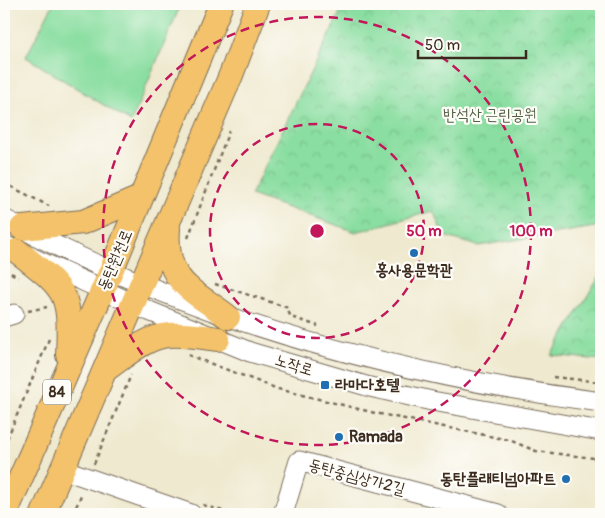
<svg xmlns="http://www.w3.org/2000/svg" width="605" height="518" viewBox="0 0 605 518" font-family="Pangolin,'Poor Story',sans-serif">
	<defs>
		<pattern id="park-crowns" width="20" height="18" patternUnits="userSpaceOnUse" patternTransform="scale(1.25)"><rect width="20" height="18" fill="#8adea1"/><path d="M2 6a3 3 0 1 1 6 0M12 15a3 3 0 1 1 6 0" fill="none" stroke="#78bf8a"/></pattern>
	</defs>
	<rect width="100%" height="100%" fill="#fdfcf7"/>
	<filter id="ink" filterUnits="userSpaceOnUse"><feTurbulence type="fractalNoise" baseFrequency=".02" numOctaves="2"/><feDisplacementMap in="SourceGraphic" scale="10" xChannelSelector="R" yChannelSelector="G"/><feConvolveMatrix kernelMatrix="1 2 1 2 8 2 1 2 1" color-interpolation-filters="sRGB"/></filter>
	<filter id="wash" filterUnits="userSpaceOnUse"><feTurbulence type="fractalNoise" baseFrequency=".0096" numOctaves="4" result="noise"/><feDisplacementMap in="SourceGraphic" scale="20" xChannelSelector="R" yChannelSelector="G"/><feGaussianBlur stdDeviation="1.12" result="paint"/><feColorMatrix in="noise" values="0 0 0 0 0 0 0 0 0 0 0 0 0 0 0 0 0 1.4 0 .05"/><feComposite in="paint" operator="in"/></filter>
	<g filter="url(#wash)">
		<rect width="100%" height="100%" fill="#efe9cf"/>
		<g fill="url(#park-crowns)" stroke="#628460">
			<path d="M344,4H601V226L478,246L444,236L433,211L356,232L251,195Z"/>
			<path d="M601,274V360L551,355Z"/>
		</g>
		<path fill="#8adea1" stroke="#628460" d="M53,4H181L131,122L26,57Z"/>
	</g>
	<g filter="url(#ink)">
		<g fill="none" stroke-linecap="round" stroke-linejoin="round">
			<defs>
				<g id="minor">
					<path d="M4,219C189,318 393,375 601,402"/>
					<path d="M4,245L149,311L250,352L370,387L432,401L601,431"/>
					<path d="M4,317L14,314"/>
					<path d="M62,469L191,514"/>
					<path d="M283,514L299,461L498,514"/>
				</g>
				<g id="major">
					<path d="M22,228L83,222L140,198"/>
					<path d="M168,228C164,282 190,288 228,317"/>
					<path d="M17,251C66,290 71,290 68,355"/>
					<path d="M105,370C124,357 146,336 170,335C186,334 203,337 218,339"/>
					<path d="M5,514L111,271L221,4"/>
					<path d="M43,514L231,75L258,4"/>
				</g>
			</defs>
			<use href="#minor" stroke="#7a6d5c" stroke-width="21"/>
			<use href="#major" stroke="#7a6d5c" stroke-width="26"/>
			<g stroke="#7a6d5c" stroke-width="2.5" stroke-dasharray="4 4" stroke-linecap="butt">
				<path d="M4,183L49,206"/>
				<path d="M188,238L229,131"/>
				<path d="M4,269L18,277"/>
				<path d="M215,284L286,307L291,317L318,326"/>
				<path d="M28,311L47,307"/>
				<path d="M188,355L278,389L375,413L509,440L536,451L601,459"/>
				<path d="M553,377L601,382"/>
				<path d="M4,446L49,339"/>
				<path d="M94,464L131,375"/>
				<path d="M203,505L233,514"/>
				<path d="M73,514L82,493"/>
			</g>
			<use href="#minor" stroke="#fff" stroke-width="19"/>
			<use href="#major" stroke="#f3c26a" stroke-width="24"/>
		</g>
	</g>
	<g fill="none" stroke="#c2185b" stroke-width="2.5" stroke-dasharray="9 6">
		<circle cx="317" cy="231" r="107"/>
		<circle cx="317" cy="231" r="214"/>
	</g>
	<g fill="#1f6fb2" stroke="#fdfcf7" stroke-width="2">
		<circle cx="414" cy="253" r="5"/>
		<rect x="320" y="380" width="10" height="10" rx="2.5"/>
		<circle cx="339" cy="437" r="5"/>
		<circle cx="566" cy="479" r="5"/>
	</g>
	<g text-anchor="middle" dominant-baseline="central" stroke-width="4.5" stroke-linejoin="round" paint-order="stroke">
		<rect fill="#fdfcf7" stroke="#75695f" stroke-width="1" x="43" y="379.5" width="28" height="25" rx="4"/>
		<g font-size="15" font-weight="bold" fill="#3b2a1e">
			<text x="57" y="392">84</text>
		</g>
		<g font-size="16" fill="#536045" stroke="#fdfcf7">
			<text x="490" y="115">반석산 근린공원</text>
		</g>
		<g font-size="16" fill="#3b2a1e" stroke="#fdfcf7">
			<text transform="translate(115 260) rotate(-67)">동탄원천로</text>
			<text transform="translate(294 365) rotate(17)">노작로</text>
			<text transform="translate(357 477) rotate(15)">동탄중심상가2길</text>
		</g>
		<g font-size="16" font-weight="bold" fill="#3b2a1e" stroke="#fdfcf7" text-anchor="start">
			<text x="414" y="270" text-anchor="middle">홍사용문학관</text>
			<text x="335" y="385">라마다호텔</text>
			<text x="349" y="437">Ramada</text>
			<text x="556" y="479" text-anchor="end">동탄플래티넘아파트</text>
		</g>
	</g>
	<circle cx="317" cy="231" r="8" fill="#c2185b" stroke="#fdfcf7" stroke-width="2.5"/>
	<g font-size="15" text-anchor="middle" font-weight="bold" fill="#c2185b" stroke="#fdfcf7" stroke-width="4.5" stroke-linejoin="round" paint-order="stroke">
		<text x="424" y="236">50 m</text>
		<text x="531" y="236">100 m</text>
	</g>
	<rect width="605" height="518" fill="none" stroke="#fdfcf7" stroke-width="20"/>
	<path d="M418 50v8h108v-8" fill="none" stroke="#3b2a1e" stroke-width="2.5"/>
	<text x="425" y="50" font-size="15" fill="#3b2a1e" stroke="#fdfcf7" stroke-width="4" paint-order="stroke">50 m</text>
</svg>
